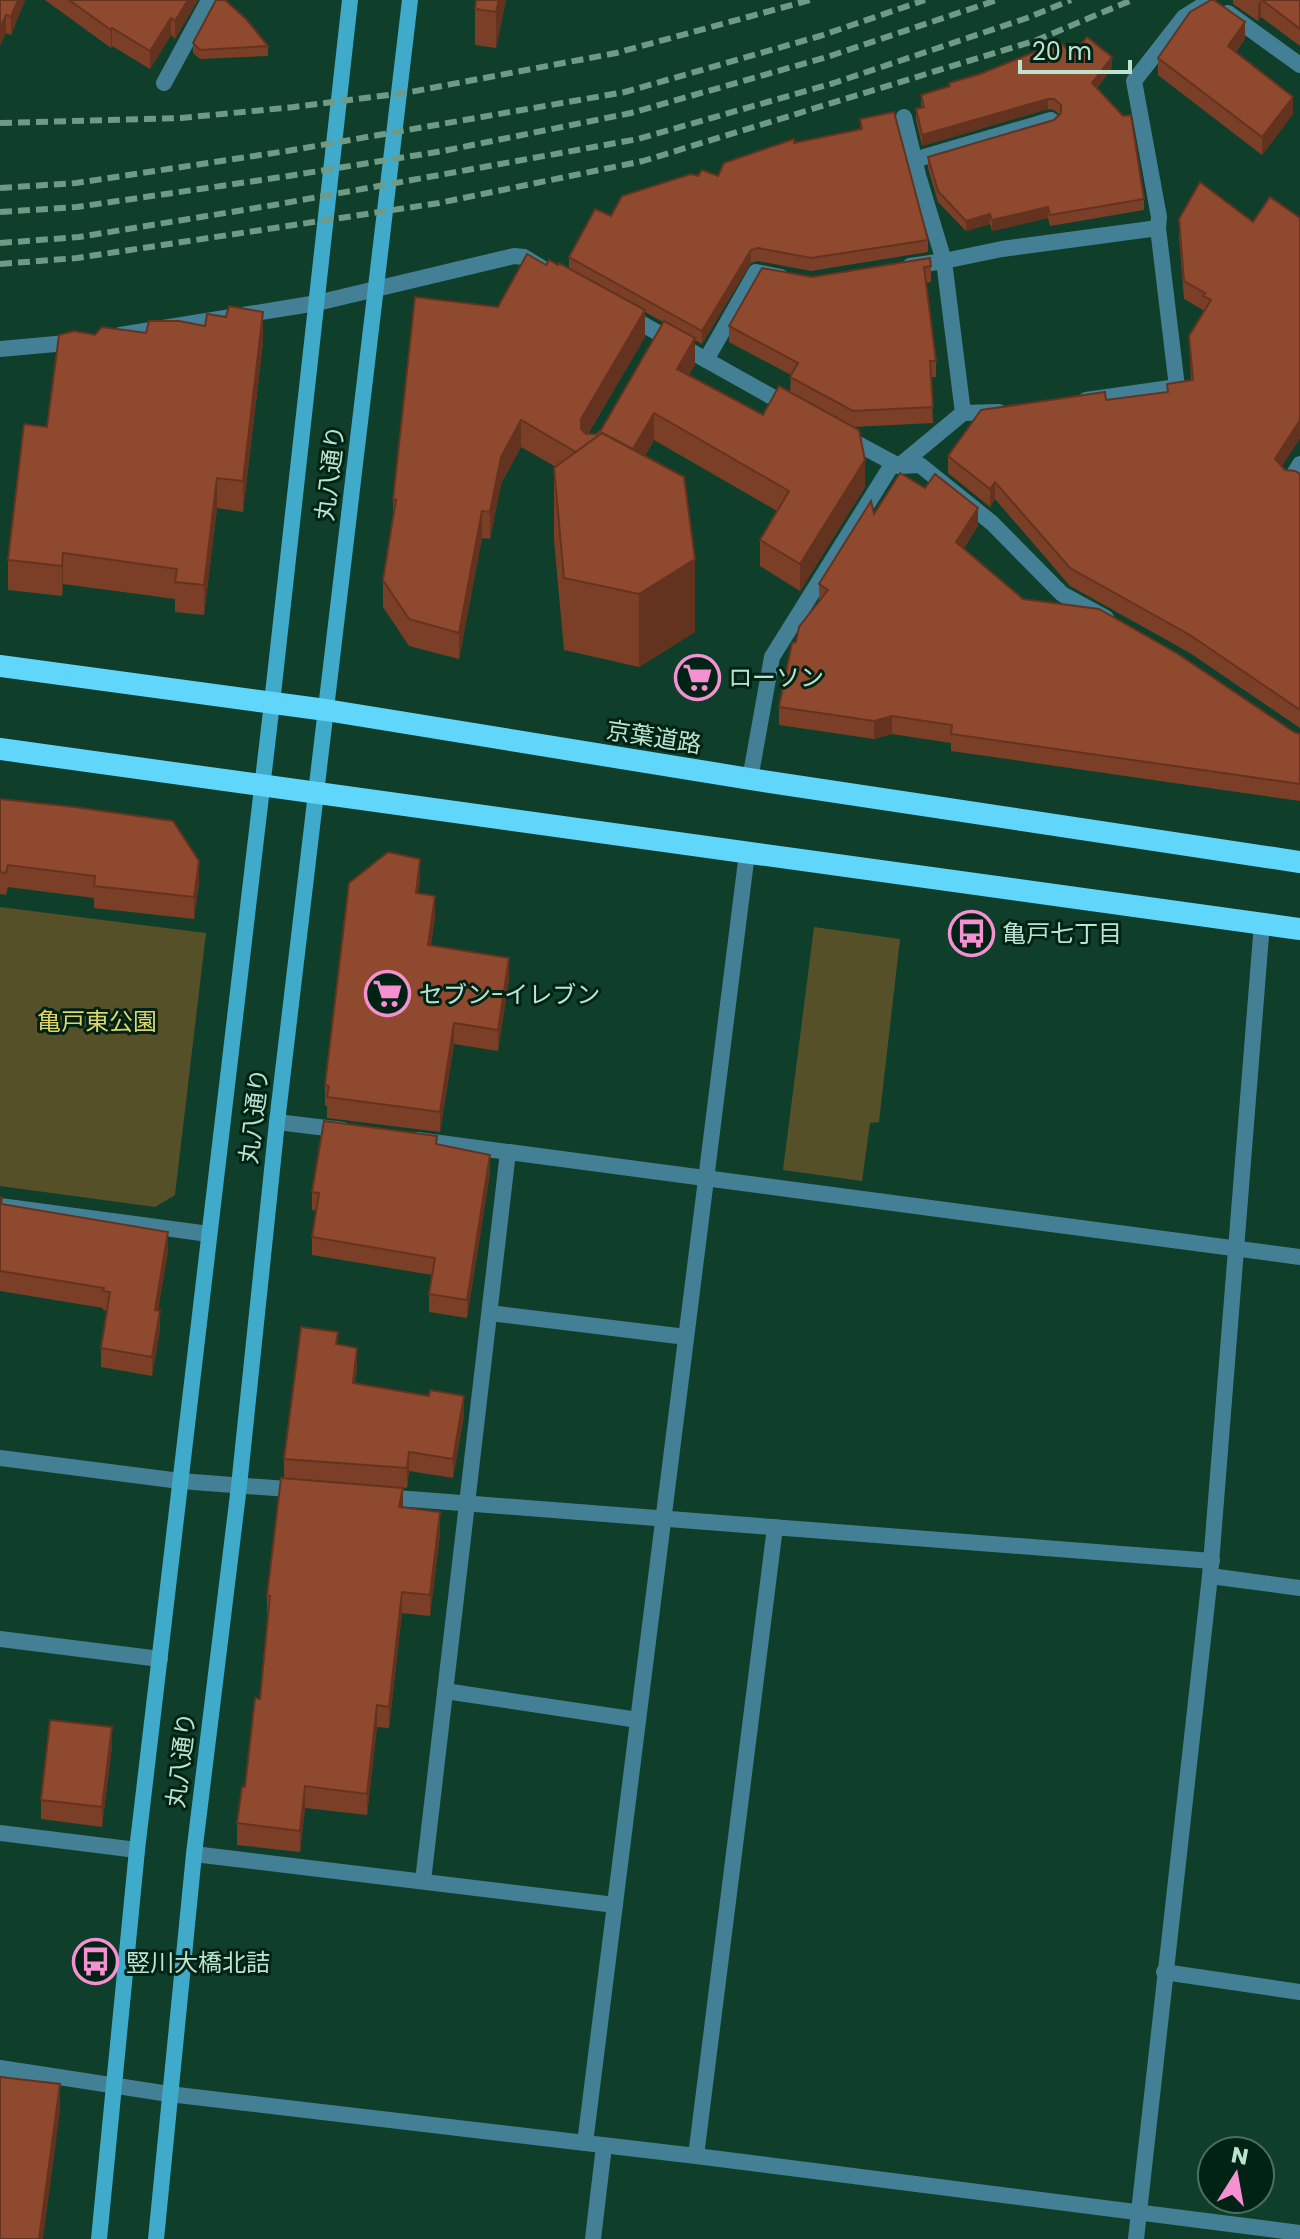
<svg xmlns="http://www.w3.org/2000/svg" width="1300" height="2239" viewBox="0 0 1300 2239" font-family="Poppins,'Noto Sans JP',sans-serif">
	<rect width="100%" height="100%" fill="#0f3e2b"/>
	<g fill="#565029">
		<path d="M0,907L206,933L175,1195L155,1207L0,1186Z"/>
		<path d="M814,927L900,939L879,1122L870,1123L862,1181L783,1170Z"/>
	</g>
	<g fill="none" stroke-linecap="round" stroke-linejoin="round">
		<g stroke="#448095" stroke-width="16">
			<path d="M164,83L209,0"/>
			<path d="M904,117L918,175L944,261L910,266"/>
			<path d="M914,160L1051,120"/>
			<path d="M706,360L756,272L781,277"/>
			<path d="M1291,479L1300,464"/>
			<path d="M490,1313L686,1337"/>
			<path d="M445,1691L638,1720"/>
		</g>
		<g stroke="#448095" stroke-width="16">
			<path d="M1228,13L1300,65"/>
			<path d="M628,316L790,407"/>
			<path d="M120,335L317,303L514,256L524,257L542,268"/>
			<path d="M0,349L78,342"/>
			<path d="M1086,400L1177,387L1158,228L1159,217L1134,81L1184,17L1205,4"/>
			<path d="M999,412L963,413L944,261L1002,249L1158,228"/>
			<path d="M845,437L899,466L920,465L992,523L1062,594L1106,618"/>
			<path d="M899,466L963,413"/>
			<path d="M750,779L772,657L893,463"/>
			<path d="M277,1122L343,1130"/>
			<path d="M418,1140L1300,1257"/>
			<path d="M0,1206L209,1234"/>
			<path d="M0,1458L180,1481L301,1490"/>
			<path d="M384,1497L1212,1561"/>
			<path d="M1210,1576L1300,1588"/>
			<path d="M0,1639L160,1659"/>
			<path d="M0,1833L137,1850"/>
			<path d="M194,1854L615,1905"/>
			<path d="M423,1881L508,1152"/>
			<path d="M1164,1972L1300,1992"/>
			<path d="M585,2143L747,853"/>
			<path d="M696,2156L775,1527"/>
			<path d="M593,2239L604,2146"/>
			<path d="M1136,2239L1210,1576L1262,923"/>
		</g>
		<path stroke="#448095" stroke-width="16" d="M0,2068L169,2094L696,2156L1300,2233"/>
		<g stroke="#40aacb" stroke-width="16">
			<path d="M99,2239L137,1850L272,703L350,0"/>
			<path d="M156,2239L194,1854L239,1486L277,1122L410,0"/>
		</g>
		<g stroke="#60d6fa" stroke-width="22">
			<path d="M0,666L326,710L750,779L1300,862"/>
			<path d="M0,749L1300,929"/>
		</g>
		<g stroke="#6f9a86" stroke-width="6" stroke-dasharray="12 6" stroke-linecap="butt">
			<path d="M0,123L181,118L294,107L405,93L616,53L810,0"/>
			<path d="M0,188L76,183L287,151L625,92L820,36L925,0"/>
			<path d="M0,212L77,207L282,177L443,151L631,113L827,57L997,0"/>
			<path d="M0,243L79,237L274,205L638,139L834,83L1027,18L1071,0"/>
			<path d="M0,264L77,258L439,203L643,161L1037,40L1132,0"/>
		</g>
	</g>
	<g fill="#7b3f28" fill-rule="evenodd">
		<path d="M0,0H25L11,35L6,33Z"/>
		<path d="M45,0H198L175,39L171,35L150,69L112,46L111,48Z"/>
		<path d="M506,0L496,48L475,45V9Z"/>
		<path d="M1233,0H1300V46L1261,17L1258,21L1233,4Z"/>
		<path d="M1245,39L1236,52L1293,114L1262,155L1158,75V58Z"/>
		<path d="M193,43L268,46V56L200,59L193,53Z"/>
		<path d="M1056,48L1112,68L1097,88L1144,199V210L1050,226L1048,218L992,231L990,224L966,231L938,202L928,168V157L1054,120L1059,114L1054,110L1048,109L922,146L916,120V109L921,108V95L949,86V83Z"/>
		<path d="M860,119L928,240V252L811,271L758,261L751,263L702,344L695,340V365L688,375L763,415L790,392L791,375L729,342V326L812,277L931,266V282L926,283L936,361V377H931L933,423L853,427L865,487L800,591L760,566V540L777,511L654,440L645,456L695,632L639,667L564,650L554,540V468L556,467L521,447L501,484L490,539L482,538L459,659L409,646L383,607V580L393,519V500L498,307L546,265H558L569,268V257L611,216L698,176H718L794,143L860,130ZM645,312L663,322L601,430L596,434H588L645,337Z"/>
		<path d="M1300,218V438L1281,467L1285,470L1300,474V728L1190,653L1070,586L995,499L990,507L948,473V456L1106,400L1167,392V384L1191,380L1189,336L1203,312V310L1184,299L1179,236V219L1253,222Z"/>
		<path d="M146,333L263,342L243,512L217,508L204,615L175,612V599L63,584L62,596L8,590V560L47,427L95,335Z"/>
		<path d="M874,514L978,526L964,548L1023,599L1294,732L1300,734V801L951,751V743L892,734L874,739L779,725V707L796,642L819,601V584Z"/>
		<path d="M0,799L199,883L194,919L94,908V898L8,887L6,895L0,894Z"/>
		<path d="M420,880L418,893L435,917L431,945L509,979L498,1051L454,1044L440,1132L327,1118V1106H325V1085Z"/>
		<path d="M437,1144L490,1173L467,1318L429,1312V1294L432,1275L312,1255V1237L317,1211L312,1210V1192Z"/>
		<path d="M0,1197L2,1204L168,1251L158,1310L160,1330L152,1376L101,1367V1348L107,1311L103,1310V1308L0,1291Z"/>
		<path d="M338,1345L357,1367L355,1383L429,1396L464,1416L453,1478L409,1471L407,1488L284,1478V1459Z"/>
		<path d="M403,1508L440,1534L430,1616L402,1613L389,1728L377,1727L367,1815L305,1808L300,1852L237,1845V1823L245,1787L260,1699L267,1618V1596Z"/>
		<path d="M112,1746L102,1827L41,1819V1800Z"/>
	</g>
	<g fill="#643320">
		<path d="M18,0H25L11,35V17Z"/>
		<path d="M188,0H198L175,39V21Z"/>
		<path d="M499,0H506L496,48V12Z"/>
		<path d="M1261,0V17L1258,21V4Z"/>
		<path d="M6,15V33L0,46V28Z"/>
		<path d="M171,18V35L150,69V51Z"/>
		<path d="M1245,22V39L1228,63V46Z"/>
		<path d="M112,28V46L111,48V30Z"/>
		<path d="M1112,57V68L1092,93V83Z"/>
		<path d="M1293,97V114L1262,155V137Z"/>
		<path d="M1048,99V109L922,146V135Z"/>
		<path d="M1048,207V218L992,231V220Z"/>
		<path d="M990,214V224L966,231V221Z"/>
		<path d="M751,250V263L702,344V331Z"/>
		<path d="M645,310V337L581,445V419Z"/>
		<path d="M263,312V342L243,512V481Z"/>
		<path d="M695,338V365L677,396V369Z"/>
		<path d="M654,413V440L618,503V476Z"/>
		<path d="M521,420V447L501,484L490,539V512L501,457Z"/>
		<path d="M1300,420V438L1275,477V459Z"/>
		<path d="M865,460V487L800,591V564Z"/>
		<path d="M217,478V508L204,615V585Z"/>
		<path d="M995,482V499L990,507V489Z"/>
		<path d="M978,508V526L956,560V542Z"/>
		<path d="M482,511V538L459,659V633Z"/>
		<path d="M63,553V584L62,596V566Z"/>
		<path d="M695,559V632L639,667V594Z"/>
		<path d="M892,716V734L874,739V721Z"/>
		<path d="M420,859V880L416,913V893Z"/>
		<path d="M199,861V883L194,919V897Z"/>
		<path d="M435,896V917L428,966V945Z"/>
		<path d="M509,958V979L498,1051V1030Z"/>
		<path d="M454,1023V1044L440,1132V1112Z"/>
		<path d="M490,1155V1173L467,1318V1300Z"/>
		<path d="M168,1232V1251L155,1329V1310Z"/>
		<path d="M160,1311V1330L152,1376V1357Z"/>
		<path d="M357,1348V1367L353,1402V1383Z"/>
		<path d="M464,1396V1416L453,1478V1459Z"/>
		<path d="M409,1452V1471L407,1488V1468Z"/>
		<path d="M403,1488V1509L399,1507Z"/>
		<path d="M440,1512V1534L430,1616V1595Z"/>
		<path d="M402,1592V1613L389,1728V1707Z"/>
		<path d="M377,1705V1727L367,1815V1794Z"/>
		<path d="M112,1727V1746L102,1827V1807Z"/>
		<path d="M305,1786V1808L300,1852V1831Z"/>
		<path d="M60,2084V2111L43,2239H39Z"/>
	</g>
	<g fill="#8f492e" stroke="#643320" stroke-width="2">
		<path d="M0,0H18L11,17L6,15L0,28Z"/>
		<path d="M69,0H188L175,21L171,18L150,51L112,28L111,30Z"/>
		<path d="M216,0H225L246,19L268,46L200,50L193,43Z"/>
		<path d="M476,0H499L496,12L475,9Z"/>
		<path d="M1211,0H1214L1245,22L1228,46L1293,97L1262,137L1158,58L1190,12Z"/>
		<path d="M1262,0H1300V29Z"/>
		<path d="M1087,37L1112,57L1092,83L1123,116L1131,115L1144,199L1050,215L1048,207L992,220L990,214L966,221L938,191L928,157L1054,120L1061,113V105L1054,99H1048L922,135L916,109L924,107L921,95L950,86L949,83L980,74L1052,45L1056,48L1061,43L1073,55Z"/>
		<path d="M894,112L928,240L811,258L758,248L751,250L702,331L569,257L595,209L611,216L622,196L691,174L698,176L702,170L718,176L724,163L794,139V143L862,129L860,119Z"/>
		<path d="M1200,182L1253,222L1270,197L1300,218V420L1275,459L1285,470L1295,471L1300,474V710L1190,635L1070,568L995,482L990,489L948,456L981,410L1105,392L1106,400L1168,392L1167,384L1193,380L1189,336L1211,300L1203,296L1205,293L1184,281L1179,219Z"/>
		<path d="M527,254L546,265L549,260L558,265L559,263L645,310L581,419V429L586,434H596L601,430L664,321L695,338L677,369L763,415L779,386L859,430L865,460L800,564L760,540L789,491L654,413L633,449L602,433L576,452L521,420L501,457L490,512L482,511L459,633L409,619L383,580L396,500H393L415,297L498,307Z"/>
		<path d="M930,258L931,266L924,267L936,361H930L933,407L853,411L790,377L798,363L729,326L762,268L812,277Z"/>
		<path d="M229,306L263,312L243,481L217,478L204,585L175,582L177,569L63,553L62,566L8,560L24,424L47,427L59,335L74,331L95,335L102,327L146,333L149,321H179L205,326L207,314L226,317Z"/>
		<path d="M602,433L684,477L695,559L639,594L564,578L554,468Z"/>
		<path d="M900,473L925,488L935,474L978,508L956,542L1023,599L1099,609L1178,654L1294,732L1300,734V784L951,734L952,725L892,716L874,721L779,707L792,643L796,642L799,627L828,590L819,584L871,501L874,514Z"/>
		<path d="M0,799L74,807L173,821L199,861L194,897L94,886L95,876L8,865L6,873L0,872Z"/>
		<path d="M388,852L420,859L416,893L435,896L428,945L509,958L498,1030L454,1023L440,1112L327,1097L329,1086L325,1085L349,883Z"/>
		<path d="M324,1121L437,1136L436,1144L490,1155L467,1300L429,1294L435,1258L312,1237L319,1193L312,1192Z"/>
		<path d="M0,1197L2,1198L1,1204L168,1232L155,1310L160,1311L152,1357L101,1348L110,1292L103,1291L104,1288L0,1271Z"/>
		<path d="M301,1327L338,1332L336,1344L357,1348L353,1383L429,1396L430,1390L464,1396L453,1459L409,1452L407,1468L284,1459Z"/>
		<path d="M281,1478L403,1488L399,1507L440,1512L430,1595L402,1592L389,1707L377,1705L367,1794L305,1786L300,1831L237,1823L242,1787H245L255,1698L260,1699L270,1596H267Z"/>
		<path d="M50,1720L112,1727L102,1807L41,1800Z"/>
		<path d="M0,2077L60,2084L39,2239H0Z"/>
	</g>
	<defs>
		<symbol id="supermarket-ring" viewBox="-11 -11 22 22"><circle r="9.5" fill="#002315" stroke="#f590d1" stroke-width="1.5"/><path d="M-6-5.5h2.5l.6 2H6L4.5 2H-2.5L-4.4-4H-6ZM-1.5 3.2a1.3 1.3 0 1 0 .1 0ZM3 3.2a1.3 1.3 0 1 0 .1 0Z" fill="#f590d1"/></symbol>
		<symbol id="bus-ring" viewBox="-11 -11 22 22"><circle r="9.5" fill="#002315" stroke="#f590d1" stroke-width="1.5"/><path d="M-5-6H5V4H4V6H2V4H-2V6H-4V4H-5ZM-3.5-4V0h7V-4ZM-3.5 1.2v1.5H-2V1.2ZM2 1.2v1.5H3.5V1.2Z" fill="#f590d1"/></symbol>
	</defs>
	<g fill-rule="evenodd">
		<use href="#supermarket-ring" x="672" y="652" width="51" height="51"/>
		<use href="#bus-ring" x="946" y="908" width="51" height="51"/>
		<use href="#supermarket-ring" x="362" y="968" width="51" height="51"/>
		<use href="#bus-ring" x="70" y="1936" width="51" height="51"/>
	</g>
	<g text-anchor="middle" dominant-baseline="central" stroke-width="6" stroke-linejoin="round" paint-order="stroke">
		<g font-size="24" fill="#bbe3ce" stroke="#002315">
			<text transform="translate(330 473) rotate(-83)">丸八通り</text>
			<text transform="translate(654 737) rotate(9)">京葉道路</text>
			<text transform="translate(254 1116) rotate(-83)">丸八通り</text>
			<text transform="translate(181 1760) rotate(-83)">丸八通り</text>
		</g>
		<g font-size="24" fill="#bbe3ce" stroke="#002315" text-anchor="start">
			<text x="728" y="677">ローソン</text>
			<text x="1002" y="933">亀戸七丁目</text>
			<text x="419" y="994">セブン-イレブン</text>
			<text x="126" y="1962">竪川大橋北詰</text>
		</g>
		<g font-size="24" fill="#e1d46c" stroke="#002315">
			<text x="97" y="1021">亀戸東公園</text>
		</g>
	</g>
	<g transform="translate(1236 2175) rotate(11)"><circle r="38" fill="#002315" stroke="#4b705f" stroke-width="2"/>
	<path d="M0-6L14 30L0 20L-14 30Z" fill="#f590d1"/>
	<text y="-12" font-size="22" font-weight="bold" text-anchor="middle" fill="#bbe3ce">N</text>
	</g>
	<path d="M1020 60v12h110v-12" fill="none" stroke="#bbe3ce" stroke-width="4"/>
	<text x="1032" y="60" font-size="24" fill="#bbe3ce" stroke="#002315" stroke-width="6" paint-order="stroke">20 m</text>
</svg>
